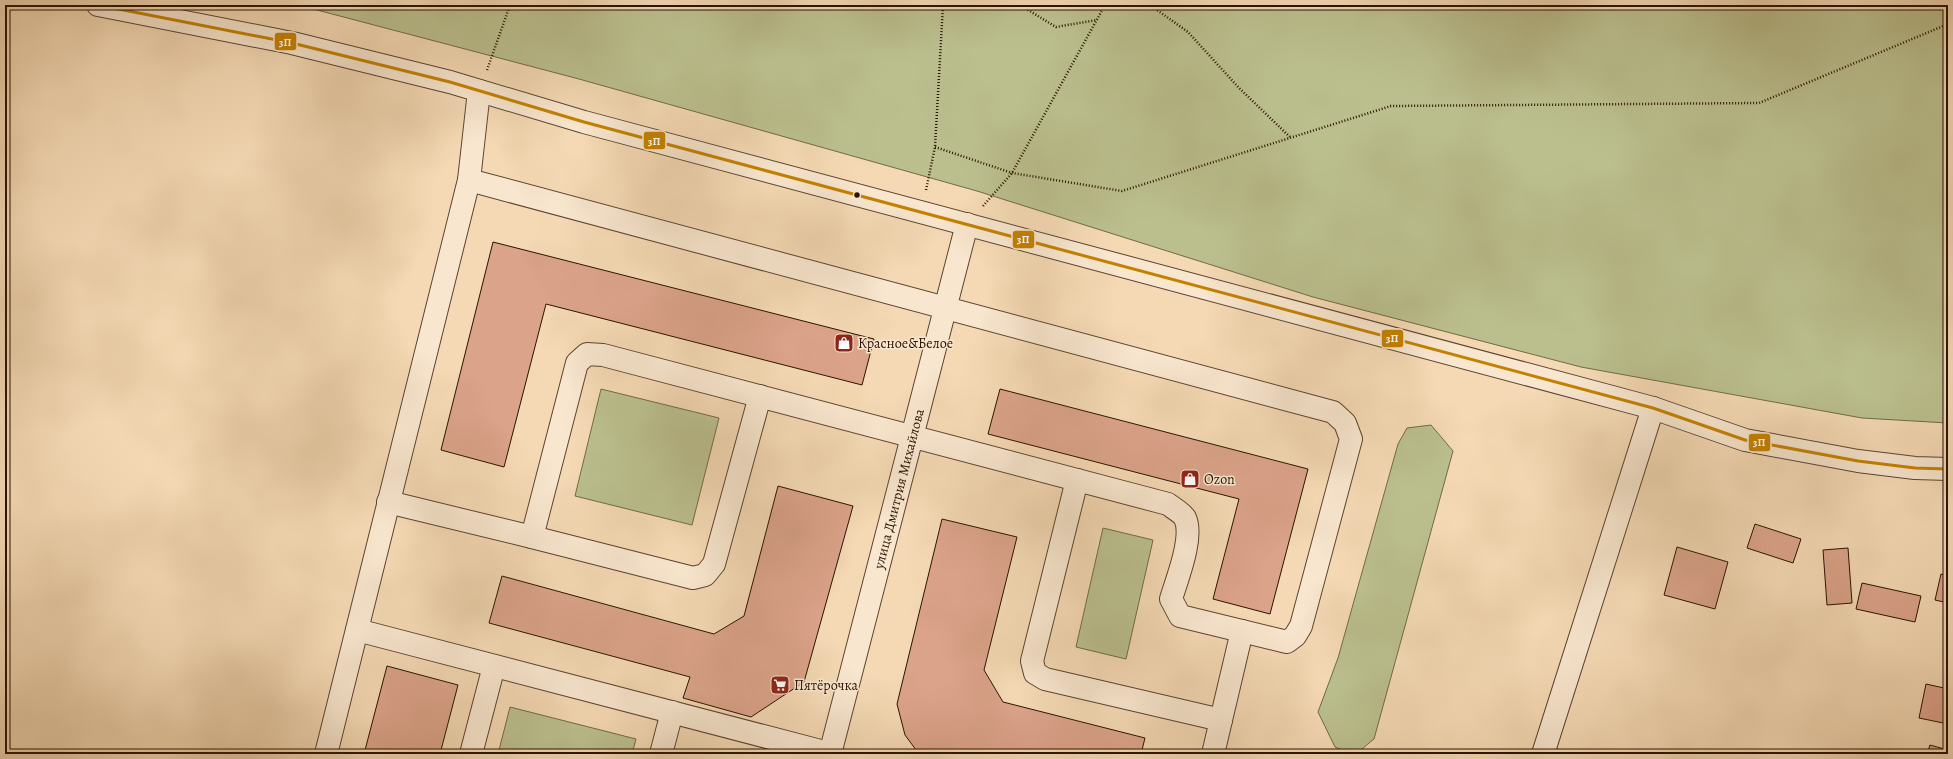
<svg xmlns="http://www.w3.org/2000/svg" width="1953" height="759" viewBox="0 0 1953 759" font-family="Alegreya,serif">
	<rect width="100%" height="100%" fill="#f4d9b4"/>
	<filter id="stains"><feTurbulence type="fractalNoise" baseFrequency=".005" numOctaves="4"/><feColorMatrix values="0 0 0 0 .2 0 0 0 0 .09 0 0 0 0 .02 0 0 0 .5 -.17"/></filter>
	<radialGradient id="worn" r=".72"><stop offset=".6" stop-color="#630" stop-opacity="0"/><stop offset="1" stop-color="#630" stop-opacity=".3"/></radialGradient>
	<g fill="#bbbf8e" stroke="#726948">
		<path d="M298,5H1948V423L1862,418L1581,367L1313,297L977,191L579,79Z"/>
		<path d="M601,389L719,418L692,525L575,496Z"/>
		<path d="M1431,425L1453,451L1374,739C1355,754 1358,757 1335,747L1318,712L1338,658L1398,444L1407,428Z"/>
		<path d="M1103,528L1153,540L1126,659L1076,647Z"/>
		<path d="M510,707L636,739L632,754H498Z"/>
	</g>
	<g fill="#dba38a" stroke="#2a1301">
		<path d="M493,242L874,339L862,385L546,304L504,467L441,450Z"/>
		<path d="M1000,389L1308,469L1270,614L1213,599L1239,499L988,434Z"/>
		<path d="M778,486L853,506L804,682L751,717L683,698L690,677L489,623L502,576L714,634L744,616Z"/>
		<path d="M942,519L1017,537L984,670L1003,702L1145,738L1141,754H919L905,735L897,704Z"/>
		<path d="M1755,524L1801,539L1793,563L1747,548Z"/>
		<path d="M1677,547L1728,562L1715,609L1664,595Z"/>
		<path d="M1848,548L1852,603L1827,605L1823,550Z"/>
		<path d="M1941,574L1948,576V603L1935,600Z"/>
		<path d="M1862,583L1921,596L1915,622L1856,609Z"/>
		<path d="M387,666L458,685L440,754H364Z"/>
		<path d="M1948,671V724L1919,718L1926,684L1944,688Z"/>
		<path d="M1930,745L1948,750V754H1927Z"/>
	</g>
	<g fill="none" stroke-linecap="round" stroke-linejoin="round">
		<defs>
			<g id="minor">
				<path d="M98,5L292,43L450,82L584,122L1653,408L1745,440L1858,461L1915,468L1948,469"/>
				<path d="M1077,480L1032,661L1035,673L1045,679L1221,720"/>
				<path d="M388,502L532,537L577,363L587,354L603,355L1168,504C1173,508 1182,513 1185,518C1194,537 1177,579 1171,599L1180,616L1287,642L1295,636L1301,626L1351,439L1345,423L1333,412L469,180"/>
				<path d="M532,537L693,578L705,575L714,564L760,396"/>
				<path d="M357,630L832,754"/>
				<path d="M326,754L469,180L479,91"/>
				<path d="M471,754L494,666"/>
				<path d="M661,754L672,712"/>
				<path id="s1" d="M830,754L967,224"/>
				<path d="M1213,754L1242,631"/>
				<path d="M1543,754L1653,408"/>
			</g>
		</defs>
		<use href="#minor" stroke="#5c442e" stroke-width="24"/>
		<g stroke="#2a1301" stroke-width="2.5" stroke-dasharray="1 2" stroke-linecap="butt">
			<path d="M1020,5L1056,27L1097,20"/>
			<path d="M1150,5L1188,32L1239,88L1291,138"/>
			<path d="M487,70L510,5"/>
			<path d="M935,147L1012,173L1122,191L1391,106L1759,103L1948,24"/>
			<path d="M926,190L935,147L943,5"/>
			<path d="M983,206L1012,173L1105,5"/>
		</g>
		<use href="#minor" stroke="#f8e6ce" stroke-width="22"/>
		<defs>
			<path id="bus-1" d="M98,5L292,43L450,82L584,122L1653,408L1745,440L1858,461L1915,468L1948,469"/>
		</defs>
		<use href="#bus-1" stroke="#f8e6ce" stroke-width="6"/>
		<use href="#bus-1" stroke="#c48100" stroke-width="3"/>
	</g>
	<defs>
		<symbol id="shop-square" viewBox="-11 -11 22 22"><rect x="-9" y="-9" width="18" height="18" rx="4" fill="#8f2418" stroke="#f8e6ce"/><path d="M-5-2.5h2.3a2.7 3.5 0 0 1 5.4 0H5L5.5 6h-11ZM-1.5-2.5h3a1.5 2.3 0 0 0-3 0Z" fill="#fff"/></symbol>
		<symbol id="supermarket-square" viewBox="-11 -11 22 22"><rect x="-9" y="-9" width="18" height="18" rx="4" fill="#8f2418" stroke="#f8e6ce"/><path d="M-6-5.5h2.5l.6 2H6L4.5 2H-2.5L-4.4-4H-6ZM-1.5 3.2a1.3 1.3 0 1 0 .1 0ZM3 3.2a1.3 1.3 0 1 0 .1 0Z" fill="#fff"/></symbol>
	</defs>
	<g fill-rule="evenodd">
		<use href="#shop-square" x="833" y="332" width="22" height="22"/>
		<use href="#shop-square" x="1179" y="468" width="22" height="22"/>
		<use href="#supermarket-square" x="769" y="674" width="22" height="22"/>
	</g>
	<circle fill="#2a1301" stroke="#f8e6ce" stroke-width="1.5" cx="857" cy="195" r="3.5"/>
	<g text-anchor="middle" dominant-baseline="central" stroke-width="3" stroke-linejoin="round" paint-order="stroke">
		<g font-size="14" fill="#2a1301" stroke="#f8e6ce" text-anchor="start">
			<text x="858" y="343">Красное&amp;Белое</text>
			<text x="1204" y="479">Ozon</text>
			<text x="794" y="685">Пятёрочка</text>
		</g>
		<g font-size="14" fill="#2a1301" stroke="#f8e6ce">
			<text stroke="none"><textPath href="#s1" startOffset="274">улица Дмитрия Михайлова</textPath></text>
		</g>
	</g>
	<g stroke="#f8e6ce" stroke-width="1.5">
		<rect x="274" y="32" width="23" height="19" rx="4" fill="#c48100"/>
		<rect x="643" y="131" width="23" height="19" rx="4" fill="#c48100"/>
		<rect x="1012" y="230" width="23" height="19" rx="4" fill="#c48100"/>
		<rect x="1381" y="329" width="23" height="19" rx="4" fill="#c48100"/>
		<rect x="1748" y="433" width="23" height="19" rx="4" fill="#c48100"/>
	</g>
	<g font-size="11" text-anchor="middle" font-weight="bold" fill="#fff">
		<text x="285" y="46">3П</text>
		<text x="654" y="145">3П</text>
		<text x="1023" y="243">3П</text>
		<text x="1392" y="342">3П</text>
		<text x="1759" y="446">3П</text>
	</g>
	<rect width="1953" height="759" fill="none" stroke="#f4d9b4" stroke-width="20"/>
	<rect x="6" y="6" width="1941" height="747" fill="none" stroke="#2a1301" stroke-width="2"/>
	<rect x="10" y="10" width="1933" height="739" fill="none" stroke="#2a1301"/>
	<rect width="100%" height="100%" filter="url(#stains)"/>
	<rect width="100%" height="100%" fill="url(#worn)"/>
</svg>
